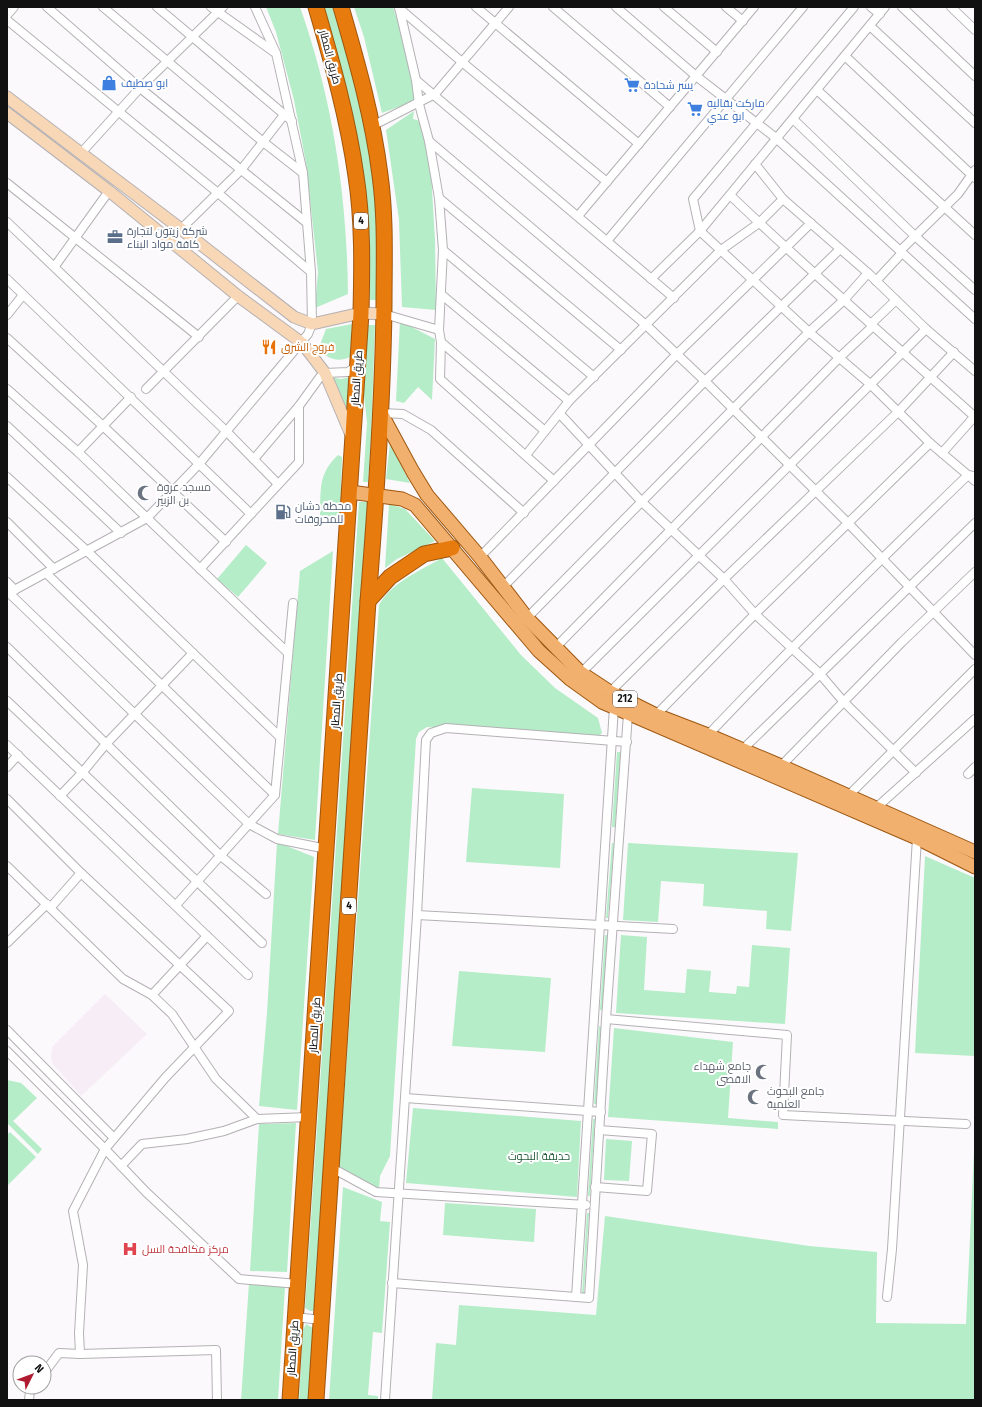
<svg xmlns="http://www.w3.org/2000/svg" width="982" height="1407" viewBox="0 0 982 1407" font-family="'Fira Sans',Cairo,sans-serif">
	<rect width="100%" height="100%" fill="#fcf9fc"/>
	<path fill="#f7edf6" d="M105,994L147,1034L81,1096L53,1064L51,1058L52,1047Z"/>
	<g fill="#b4edc7">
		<path d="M266,7H300C333,100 347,196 348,294L315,308L318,272L306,163L294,100L276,32Z"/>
		<path d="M324,7H334C356,76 374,149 378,221C379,247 378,274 378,300H370C369,274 371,246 368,221C360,148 345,77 324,7Z"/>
		<path d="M354,7H393L406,48L415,101L382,113L364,37Z"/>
		<path d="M414,111L413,119L420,121L431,173L435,240L436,310L402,307L399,220L386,130Z"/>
		<path d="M400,321L435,339L432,400L418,387L404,403L396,401Z"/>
		<path d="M352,324L350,357C337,363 328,358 318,350L326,329Z"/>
		<path d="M368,325H375C373,378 372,430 368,482H363L367,423L363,385Z"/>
		<path d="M330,377L341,379L350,377L348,409H346Z"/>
		<path d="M390,443L410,483L386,479Z"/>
		<path d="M338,455L342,457L340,515L337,519C331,520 325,520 320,515C321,489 318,474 338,455Z"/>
		<path d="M359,502H368L315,1307L313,1311H310L305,1308Z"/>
		<path d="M389,504L405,509L435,541L397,559L385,568Z"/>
		<path d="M246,545L267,563L238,597L217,579Z"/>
		<path d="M333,551L315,840L278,834L300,571Z"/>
		<path d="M442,558L521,655L555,688L598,718L602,733L597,738L427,727L419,732L416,739L390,1156L380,1176L379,1191L339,1169L379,605C392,582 420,571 442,558Z"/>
		<path d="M617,752H621L615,827H612Z"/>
		<path d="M472,788L564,794L560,868L466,862Z"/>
		<path d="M277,842L314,857L297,1110L259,1106L267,1013Z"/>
		<path d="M612,843H614L608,918H606Z"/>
		<path d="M628,843L798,853L791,931L766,929L767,911L703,906L704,884L661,881L658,922L623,920Z"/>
		<path d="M925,856L975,878V1056L915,1053Z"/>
		<path d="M605,935H608L603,1010H600Z"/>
		<path d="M621,935L647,937L644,990L685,993L687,969L711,971L709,992L736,994L737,986L749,987L752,945L790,948L785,1024L616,1013Z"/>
		<path d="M459,971L551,978L545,1052L452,1046Z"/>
		<path d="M599,1026L602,1027L596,1104H594Z"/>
		<path d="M614,1028L733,1042L728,1118L778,1122V1129L608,1117Z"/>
		<path d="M7,1080L21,1083L37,1098L13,1121L42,1149L38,1154L7,1123Z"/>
		<path d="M413,1108L581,1121L577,1197L406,1183Z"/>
		<path d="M593,1119H595L590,1196H588Z"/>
		<path d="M296,1123L287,1272L250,1271L259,1124Z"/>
		<path d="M975,1130V1400H432L436,1343L456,1345L459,1305L596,1315L605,1216L809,1246L877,1252L876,1323L966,1324Z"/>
		<path d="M10,1132L36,1157L7,1186V1135Z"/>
		<path d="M606,1139L632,1141L629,1181L604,1180Z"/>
		<path d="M343,1187L382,1202L380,1221L390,1222L382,1333L373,1332L368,1395L378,1396V1400H329Z"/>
		<path d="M445,1203L536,1209L534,1242L443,1235Z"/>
		<path d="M587,1213H589L584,1294H582Z"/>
		<path d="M249,1283L285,1287L278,1400H241Z"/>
		<path d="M306,1324L313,1328L309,1400H299L303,1330Z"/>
	</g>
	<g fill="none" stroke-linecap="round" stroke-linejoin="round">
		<defs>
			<g id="street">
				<path d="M47,7L140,88L307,223"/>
				<path d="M103,7L262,141L303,173"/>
				<path d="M157,7L292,121"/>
				<path d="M211,7L274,52"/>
				<path d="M399,7L416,80L419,104L429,141L439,198L443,250L439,330L441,342L440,379L554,481"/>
				<path d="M476,7L639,144"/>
				<path d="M553,7L670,107"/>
				<path d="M616,7L696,76L776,138L975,319"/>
				<path d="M664,7L717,52"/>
				<path d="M726,7L743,21"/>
				<path d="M854,7L693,199L700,231L809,332L870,384L930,443L975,481"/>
				<path d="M871,7L880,14"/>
				<path d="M902,7L975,76"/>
				<path d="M951,7L975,30"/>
				<path d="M399,8L462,62L607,182"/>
				<path d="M7,15L14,7"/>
				<path d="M7,20L218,193L311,272"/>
				<path d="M870,26L975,123"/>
				<path d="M845,56L975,178"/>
				<path d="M416,80L674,298"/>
				<path d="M817,90L975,235"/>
				<path d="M793,119L915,236L975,290"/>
				<path d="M372,126L435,94L509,7"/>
				<path d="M429,141L646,325L705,381L848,523L975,655"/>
				<path d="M82,152L140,88L223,7"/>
				<path d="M755,164L783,199L868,273L926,329L975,371"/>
				<path d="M7,183L199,337"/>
				<path d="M730,195C809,271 893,343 975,417"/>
				<path d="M439,198L621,350"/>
				<path d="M578,216L754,7"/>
				<path d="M7,222L227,432L278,484"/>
				<path d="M181,229L241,170L284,115"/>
				<path d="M607,241L803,7"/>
				<path d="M443,250L594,377"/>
				<path d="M55,266L109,191"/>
				<path d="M7,279L251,514"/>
				<path d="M651,279L700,231L885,7"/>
				<path d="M876,281L902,253V249L958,194L975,170"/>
				<path d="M442,295L569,401"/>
				<path d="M384,314L439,330"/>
				<path d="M7,315L23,295"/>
				<path d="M7,338L103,426L226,542"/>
				<path d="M441,342L545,431"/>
				<path d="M7,389L78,452L288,653"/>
				<path d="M146,389L238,296"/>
				<path d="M381,413L403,414L431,430L524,513"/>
				<path d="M560,414L642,502L724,579L755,614L820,674L843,701L916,773"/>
				<path d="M7,426L121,533"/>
				<path d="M78,452L131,397"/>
				<path d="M942,453L975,416"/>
				<path d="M526,455L569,401L721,250L759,223L783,199"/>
				<path d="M254,459L299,406L320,377L325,373L348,372L358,365"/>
				<path d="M7,477L87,551L280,737"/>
				<path d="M7,522L54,569"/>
				<path d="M480,557L677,354L811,223"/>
				<path d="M200,569L299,462V406"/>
				<path d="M46,573L275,795"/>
				<path d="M7,582L15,590"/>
				<path d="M503,587L705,381L839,250"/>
				<path d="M9,593L249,824L277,839L327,849"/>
				<path d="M7,594L147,518L199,464L308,334L312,324L311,272L303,173L276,53L255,7"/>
				<path d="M527,618L809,332L844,300L868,273"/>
				<path d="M7,647L221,856L266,894"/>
				<path d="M556,647L840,357L872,327V323L896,300"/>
				<path d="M581,673L926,329"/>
				<path d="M610,692L724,579L898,412L954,352"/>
				<path d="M7,701L262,943"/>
				<path d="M656,715L755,614L930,443"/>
				<path d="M708,735C792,646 880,560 968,475L973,476"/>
				<path d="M7,745L248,975"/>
				<path d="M742,750L975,523"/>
				<path d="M781,766L902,642L975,572"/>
				<path d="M7,767L18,755"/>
				<path d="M968,774L975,767"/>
				<path d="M849,795L975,669"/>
				<path d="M60,796L82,773L105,745L193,653"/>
				<path d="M7,799L81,873L229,1011L165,1078L105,1149L146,1192L239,1279L298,1284"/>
				<path d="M876,808L975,719"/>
				<path d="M7,866L123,979L152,995L172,1014L216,1079L257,1119"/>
				<path d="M176,905L275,795L293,603"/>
				<path d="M51,907L81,873"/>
				<path d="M417,915L673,929"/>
				<path d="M7,943L47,904"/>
				<path d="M152,995L207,936"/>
				<path d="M606,1019L787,1035L783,1115L966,1124"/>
				<path d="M7,1030L114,1138"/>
				<path d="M7,1051L105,1149L73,1211L83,1265L79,1333L80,1354"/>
				<path d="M405,1098L601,1112"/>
				<path d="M121,1166L142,1144L187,1139L224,1131L257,1119L309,1117"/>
				<path d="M332,1168L376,1192L586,1205"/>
				<path d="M595,1187L647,1191L652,1134L599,1130"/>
				<path d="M392,1283L589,1298L606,1019L628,714"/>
				<path d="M576,1297L614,707"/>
				<path d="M887,1297L892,1249L917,838"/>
				<path d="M295,1317L321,1320"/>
				<path d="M44,1373L59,1353L80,1354L216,1350L217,1400"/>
				<path d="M29,1400L30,1391L33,1387"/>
				<path d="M385,1400L417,915L426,740L431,733L446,728L627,742"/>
			</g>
			<g id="secondary">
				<path d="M7,97L181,229L294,317L312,324L361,313L384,314"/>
				<path d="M7,113L109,191L238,296L302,343L325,373L352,437"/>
			</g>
			<g id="primary">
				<path d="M381,413L413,472L427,495L480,557L527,618L581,673L610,692L656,715L708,735L781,766L975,852"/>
				<path d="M350,492L402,499L415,505L539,651L570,679L602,702L917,838L975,867"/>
			</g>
			<g id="highway">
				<path d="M368,601L390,577L424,554L452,548"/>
				<path d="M290,1400L361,313C362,268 363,221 356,176C348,119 332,62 316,7"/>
				<path d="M316,1400L368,601C376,502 383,404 384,305C384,261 386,218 380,175C373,118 357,62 341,7"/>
			</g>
		</defs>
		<use href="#street" stroke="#b4b1b4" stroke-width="10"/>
		<use href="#secondary" stroke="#b4b1b4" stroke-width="13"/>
		<use href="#primary" stroke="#9d560f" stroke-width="15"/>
		<use href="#highway" stroke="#9d560f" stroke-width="17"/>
		<use href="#street" stroke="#fff" stroke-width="8"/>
		<use href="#secondary" stroke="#f8d7b6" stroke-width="11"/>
		<use href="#primary" stroke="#f1b06e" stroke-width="13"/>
		<use href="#highway" stroke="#e87b0d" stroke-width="15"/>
	</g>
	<defs>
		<symbol id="shop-bare" viewBox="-9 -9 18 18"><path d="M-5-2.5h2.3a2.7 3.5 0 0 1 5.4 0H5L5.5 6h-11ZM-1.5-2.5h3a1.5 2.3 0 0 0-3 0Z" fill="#3f7fe0" stroke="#fff" stroke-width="2.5" paint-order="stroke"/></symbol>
		<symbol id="supermarket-bare" viewBox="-9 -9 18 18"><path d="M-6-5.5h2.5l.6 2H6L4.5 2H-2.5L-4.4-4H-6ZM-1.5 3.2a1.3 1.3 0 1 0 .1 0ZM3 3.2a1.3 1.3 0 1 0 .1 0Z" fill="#3f7fe0" stroke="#fff" stroke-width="2.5" paint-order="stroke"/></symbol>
		<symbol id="office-bare" viewBox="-9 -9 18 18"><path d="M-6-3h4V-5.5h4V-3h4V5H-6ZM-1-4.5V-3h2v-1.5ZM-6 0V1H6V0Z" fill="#5c6f8a" stroke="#fff" stroke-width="2.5" paint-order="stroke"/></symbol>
		<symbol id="restaurant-bare" viewBox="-9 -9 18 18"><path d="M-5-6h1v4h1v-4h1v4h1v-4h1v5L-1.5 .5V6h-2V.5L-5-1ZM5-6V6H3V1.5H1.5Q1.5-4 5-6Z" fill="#e8710a" stroke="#fff" stroke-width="2.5" paint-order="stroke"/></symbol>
		<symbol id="mosque-bare" viewBox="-9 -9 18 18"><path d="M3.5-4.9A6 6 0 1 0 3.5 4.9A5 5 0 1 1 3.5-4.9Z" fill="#6b7280" stroke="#fff" stroke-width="2.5" paint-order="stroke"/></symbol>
		<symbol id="fuel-bare" viewBox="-9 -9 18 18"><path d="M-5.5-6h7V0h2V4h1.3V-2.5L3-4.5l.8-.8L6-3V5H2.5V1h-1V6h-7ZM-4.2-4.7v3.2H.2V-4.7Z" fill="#5c6f8a" stroke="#fff" stroke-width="2.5" paint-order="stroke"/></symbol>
		<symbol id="hospital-bare" viewBox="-9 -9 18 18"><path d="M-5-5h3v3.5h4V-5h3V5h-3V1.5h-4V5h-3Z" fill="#e0444e" stroke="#fff" stroke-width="2.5" paint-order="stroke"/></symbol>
	</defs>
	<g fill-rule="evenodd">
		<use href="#shop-bare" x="98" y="72" width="22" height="22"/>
		<use href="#supermarket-bare" x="621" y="74" width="22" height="22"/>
		<use href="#supermarket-bare" x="684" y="98" width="22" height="22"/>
		<use href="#office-bare" x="104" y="226" width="22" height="22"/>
		<use href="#restaurant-bare" x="258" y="336" width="22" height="22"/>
		<use href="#mosque-bare" x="134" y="482" width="22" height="22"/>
		<use href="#fuel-bare" x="272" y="501" width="22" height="22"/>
		<use href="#mosque-bare" x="752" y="1061" width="22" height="22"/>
		<use href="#mosque-bare" x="744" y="1086" width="22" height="22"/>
		<use href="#hospital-bare" x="119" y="1238" width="22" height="22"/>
	</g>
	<g text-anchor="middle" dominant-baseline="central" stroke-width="4" stroke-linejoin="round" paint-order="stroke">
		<g fill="#fff" stroke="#595859" stroke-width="1">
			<rect x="354" y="213" width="14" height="16" rx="3"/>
			<rect x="613" y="691" width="24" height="16" rx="3"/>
			<rect x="342" y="898" width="14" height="16" rx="3"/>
		</g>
		<g font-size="10" font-weight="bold" fill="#121112">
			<text x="361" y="221">4</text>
			<text x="625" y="699">212</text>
			<text x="349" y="906">4</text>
		</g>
		<g font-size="11" fill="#121112" stroke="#fff">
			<text transform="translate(330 57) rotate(75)">طريق المطار</text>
			<text transform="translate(357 378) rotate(-86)">طريق المطار</text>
			<text transform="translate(337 701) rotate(-86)">طريق المطار</text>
			<text transform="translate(315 1025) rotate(-86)">طريق المطار</text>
			<text transform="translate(293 1348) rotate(-86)">طريق المطار</text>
		</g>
		<g font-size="11" fill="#366cbe" stroke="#fff" text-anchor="start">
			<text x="121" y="83">ابو صطيف</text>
			<text x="644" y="85">يسر شحادة</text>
			<text x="707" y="103">ماركت بقاليه<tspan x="707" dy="13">ابو عدي</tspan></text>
		</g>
		<g font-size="11" fill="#4e5e75" stroke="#fff" text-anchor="start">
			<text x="127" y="231">شركة زيتون لتجارة<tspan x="127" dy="13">كافة مواد البناء</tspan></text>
			<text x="295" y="506">محطة دشان<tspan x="295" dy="13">للمحروقات</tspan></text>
		</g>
		<g font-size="11" fill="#c56008" stroke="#fff" text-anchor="start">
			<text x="281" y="347">فروج الشرق</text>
		</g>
		<g font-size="11" fill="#5b616d" stroke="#fff" text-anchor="start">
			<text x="157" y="487">مسجد عروة<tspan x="157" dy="13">بن الزبير</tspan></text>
			<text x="751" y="1066" text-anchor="end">جامع شهداء<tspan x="751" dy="13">الاقصى</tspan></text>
			<text x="767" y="1091">جامع البحوث<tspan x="767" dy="13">العلمية</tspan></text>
		</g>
		<g font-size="11" fill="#225939" stroke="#fff">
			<text x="539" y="1156">حديقة البحوث</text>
		</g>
		<g font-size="11" fill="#be3a42" stroke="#fff" text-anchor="start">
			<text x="142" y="1249">مركز مكافحة السل</text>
		</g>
	</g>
	<rect width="982" height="1407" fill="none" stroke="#121112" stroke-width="16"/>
	<g transform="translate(32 1375) rotate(48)"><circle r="19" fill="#ffffff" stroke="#a0a0a0"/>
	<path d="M0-3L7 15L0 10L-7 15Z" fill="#af1c31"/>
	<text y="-6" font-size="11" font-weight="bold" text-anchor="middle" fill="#121112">N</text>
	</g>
</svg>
